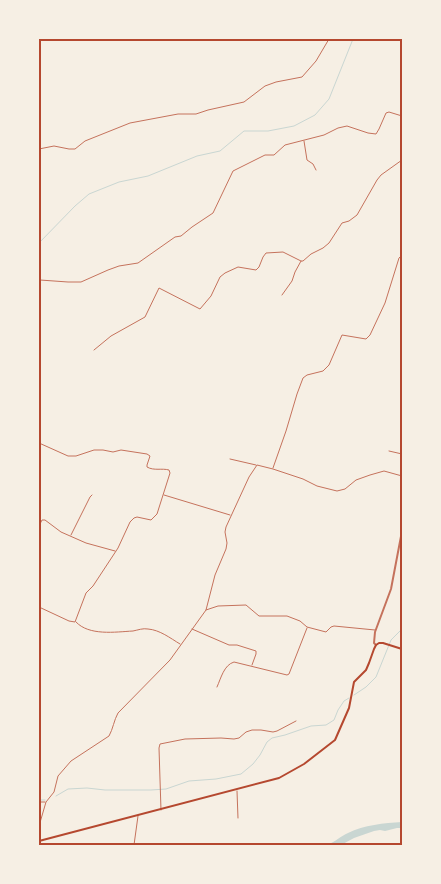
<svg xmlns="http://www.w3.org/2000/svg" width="441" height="884" viewBox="0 0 441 884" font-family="'Nunito Sans',sans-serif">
	<rect width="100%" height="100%" fill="#f6efe4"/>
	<path fill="#c9d6d2" d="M402,822V828H397L385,831L380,830L374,831L354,838L341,845H327C335,842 341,836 348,833C364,825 384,823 402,822Z"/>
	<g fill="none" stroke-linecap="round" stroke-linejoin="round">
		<g stroke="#c9d6d2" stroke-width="1">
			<path d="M39,243L75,206L89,194L119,182L148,176L197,156L220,151L244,131H268L294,126L315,115L329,99L353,39"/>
			<path d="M354,695L366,687L376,677L391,640L402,629"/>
			<path d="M56,796L68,789L87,788L105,790H151L166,789L189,781L216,779L241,774L253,764L260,755L267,742L272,738L285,735L311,726L326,725L334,720L338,710L344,701L349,698"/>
			<path d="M39,800H45"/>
		</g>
		<g stroke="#c5725c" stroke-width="1">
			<path d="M304,141L307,160L313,164L316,170"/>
			<path d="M39,149L54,146L69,149H75L85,141L130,123L178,114H196L208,110L244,102L265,86L276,82L302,77L316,61L329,39"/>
			<path d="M40,280L68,282H81L108,270L119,266L138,263L175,237L181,236L192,227L213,213L233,171L265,155H274L285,145L324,135L338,128L347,126L368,133L376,134L379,129L386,113L389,112L402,116"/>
			<path d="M282,295L292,281L295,272L301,261H303L311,254L323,248L329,243L342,223L349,221L357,215L377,180L381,175L402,160"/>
			<path d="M94,350L111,336L145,317L159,288L200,309L211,296L220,277L225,273L238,267L256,270L259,267L263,257L266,253L283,252L301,261"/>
			<path d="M39,443L68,456H76L94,450H103L113,452L121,450L147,454L150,456L147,465V467C154,471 162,468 169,470L170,473L157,514L151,520L137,517L134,518L130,522L118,548L93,586L86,593L75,622L69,621L39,607"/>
			<path d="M389,451L402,454"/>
			<path d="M230,459L256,465"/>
			<path d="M273,468L286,431L297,394L303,378L307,375L323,371L329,365L342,335L366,339L370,335L385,303L399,258L402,255"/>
			<path d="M164,495L230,515"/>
			<path d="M39,526L42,520H45L61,532L86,543L115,551"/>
			<path d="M71,535L90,497L92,495"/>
			<path d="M206,610L218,606L246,605L259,616H287L300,621L307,627L326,632L331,627L334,626L375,630"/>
			<path d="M76,622C89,636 115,632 133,631C138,630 143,628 148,629C160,630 170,638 180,644"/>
			<path d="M192,629L229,645H237L256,651V654L252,665"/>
			<path d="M217,687C221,678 224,665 234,662L287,675L289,674L307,628"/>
			<path d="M237,791L238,818"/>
			<path d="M39,802H45"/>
			<path d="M161,810L159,748L160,744L185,739L221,738L234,739L239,738L246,732L252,730H261L273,732L277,731L296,721"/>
			<path d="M39,826L46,802L54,792L58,776L71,761L109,736C113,729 114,720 118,713L170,660L206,610L215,575L226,549L227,543L225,532L226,527L249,477L257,465L273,469L303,479L317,486L337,491L345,489L356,480L370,475L384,471L402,476"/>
			<path d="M134,845L138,816"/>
		</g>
		<path stroke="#c5725c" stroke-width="2" d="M376,645L374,643L375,632L391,589L402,531"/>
		<path stroke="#b5482f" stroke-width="2" d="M39,841L279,778L304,764L335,740L349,708L354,682L366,670L369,663L374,649L376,645L379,643H383L402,649"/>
	</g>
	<rect width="441" height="884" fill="none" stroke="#f6efe4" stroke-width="80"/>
	<rect x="40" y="40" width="361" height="804" fill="none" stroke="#b5482f" stroke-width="2"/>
</svg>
